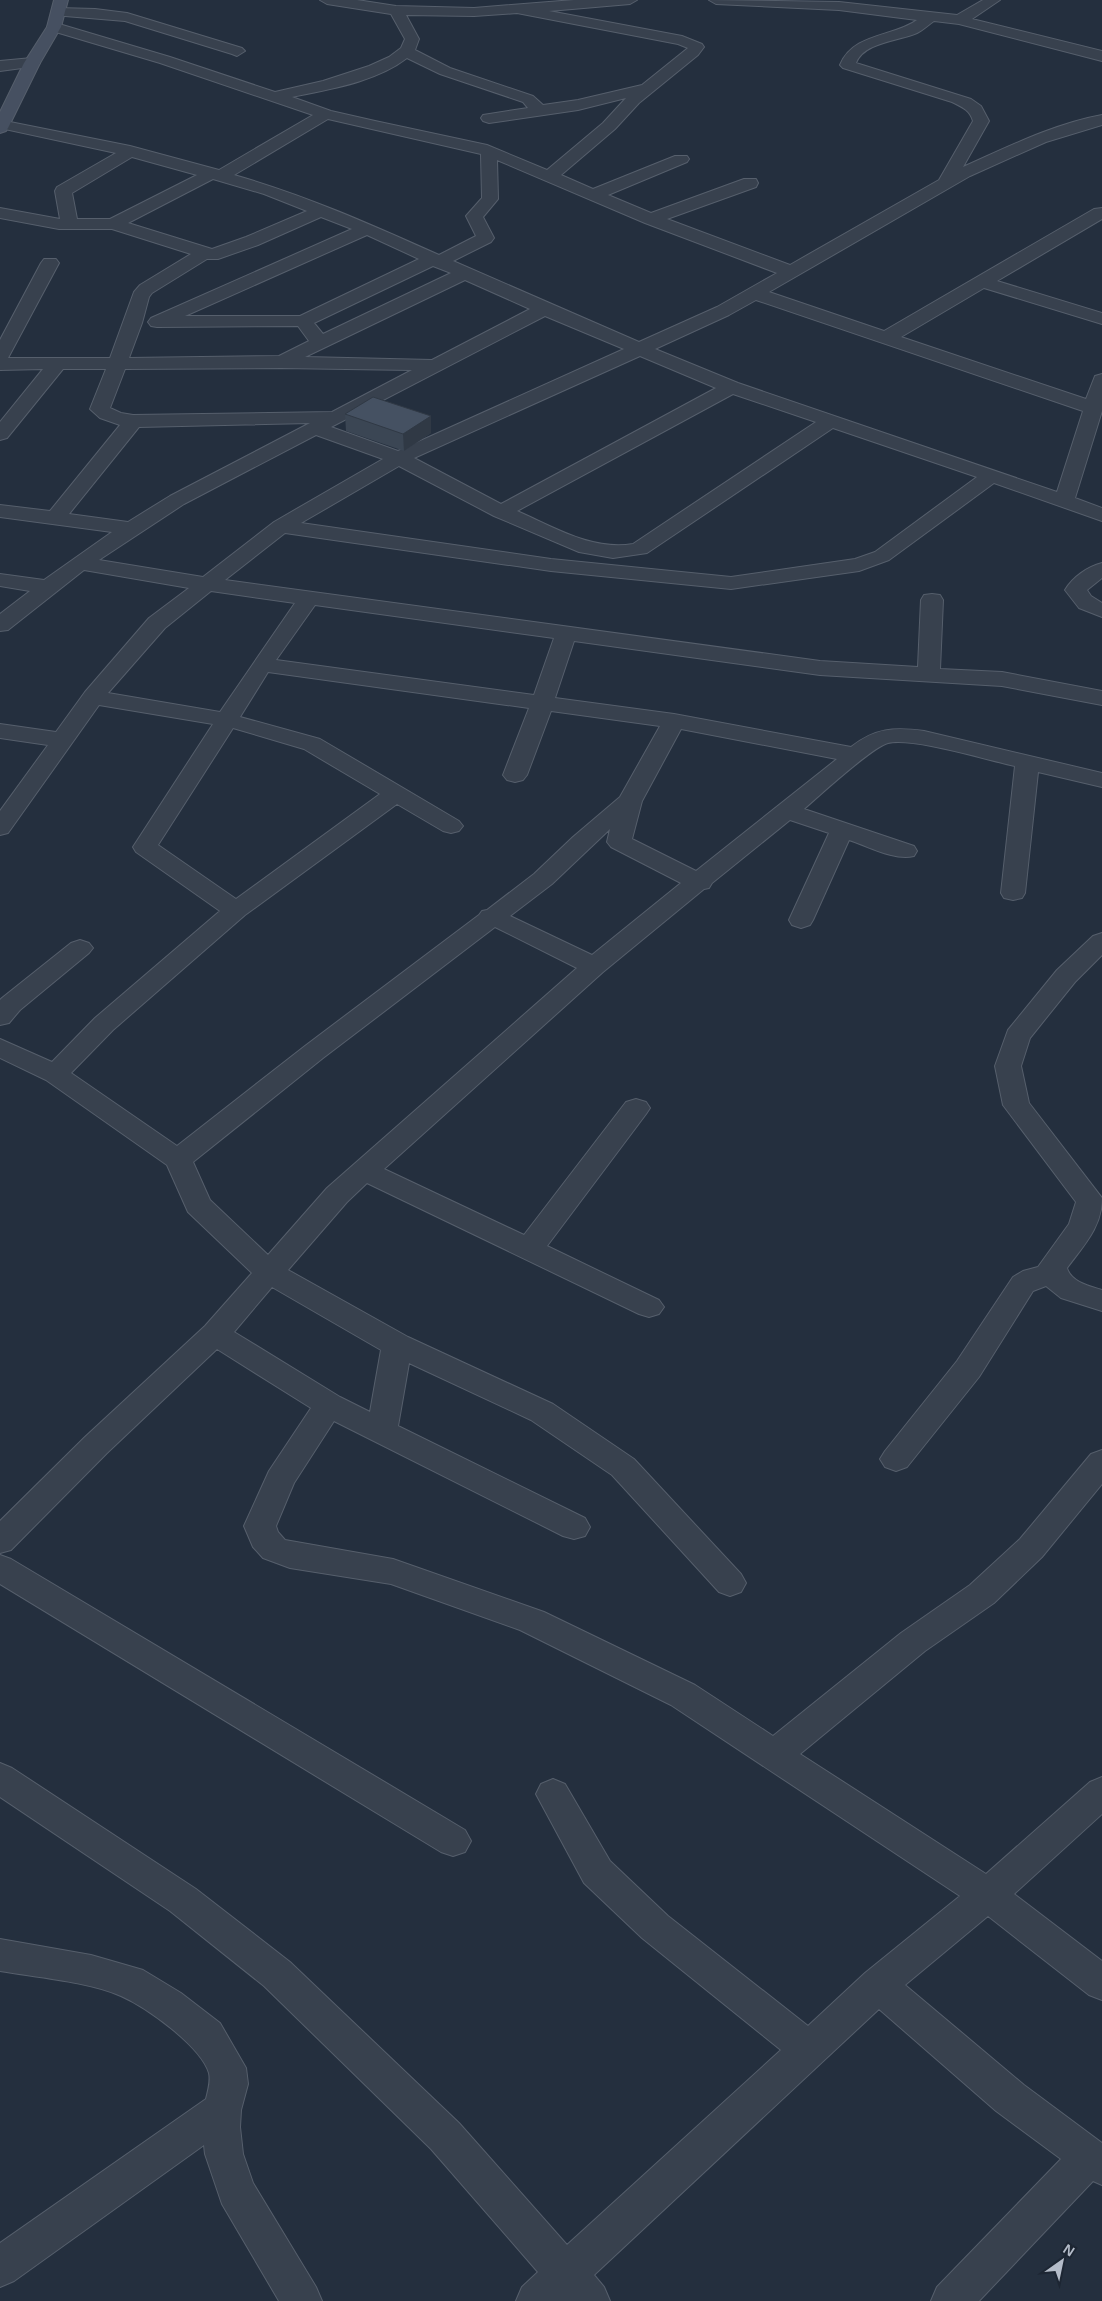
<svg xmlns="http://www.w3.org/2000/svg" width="1102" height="2301" viewBox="0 0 1102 2301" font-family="Helvetica,sans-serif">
	<rect width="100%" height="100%" fill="#242f3e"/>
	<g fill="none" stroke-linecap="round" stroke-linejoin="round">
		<defs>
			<g id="street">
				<path d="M320,0H357L396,6L474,8L574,0H637L630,4L549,11L682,36L702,44L704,47L698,55L639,103L615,129L561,175L593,189L675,156H687L689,159L687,162L608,195L651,213L744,179H756L758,183L756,187L667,219L790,265L939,180L973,121C970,110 962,107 952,102L843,68L840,65C853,33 893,37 917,20L839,10L716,4L709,0L839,2L957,15L983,0H1000L972,19L1102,51V61L959,24L934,21C928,25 923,30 917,33C899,41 864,42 856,63L971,99L981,106L989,121L963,167C1008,147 1053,124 1102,115V125L1046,142L970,176L769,292L884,331L1094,209L1102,208V219L997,281L1102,313V324L984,288L901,337L1086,399L1095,376L1102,374V411L1075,498L1102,508V521L994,483L889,560L859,571L731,589L551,571L285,533L225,580L820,661L918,667L921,600L924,595L932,594L940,595L943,600L940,669L1002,672L1102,691V705L1002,686L820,675L574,641L555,698L674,714L851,747C875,728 894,727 924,731L1102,773V787L1038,772L1025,893L1022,898L1013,900L1004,898L1001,893L1015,766C987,760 913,737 888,743C872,747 819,796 804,809L914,846L917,851L914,856C894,861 868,846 849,840L813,920L810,925L801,928L792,925L789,920L829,833L790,820L712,883L709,888L704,889L603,972L384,1169L524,1235L626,1102L636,1099L646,1102L650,1108L646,1114L547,1246L659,1300L664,1307L659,1314L649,1317L639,1314L367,1183L347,1202L288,1270L408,1337L553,1404L634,1459L741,1574L746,1583L741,1592L730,1596L719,1592L612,1475L531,1420L409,1363L398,1426L585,1518L590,1527L585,1536L574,1539L563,1536L334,1421L294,1483L276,1526L278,1532L285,1540L393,1559L544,1612L695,1685L773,1736L901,1633L970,1585L1020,1539L1091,1454L1102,1450V1484L1042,1557L994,1603L925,1651L800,1754L986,1874L1090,1782L1102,1777V1814L1014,1894L1102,1961V2000L1089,1995L988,1916L905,1985L1024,2085L1102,2143V2185L1093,2181L979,2301H931L937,2287L1061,2159L996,2111L879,2009L594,2275L604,2287L610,2301H516L522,2287L538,2272L431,2149L264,1986L170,1911L0,1797V1763L12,1768L196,1889L290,1962L459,2123L567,2245L781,2050L642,1938L584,1883L536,1794L541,1784L553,1779L565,1784L610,1861L668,1916L808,2026L865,1973L960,1896L671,1705L520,1630L391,1584L290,1568L263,1558L253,1547L244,1526L269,1471L311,1408L217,1349L107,1453L11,1550L0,1553V1521L85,1437L205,1326L252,1273L188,1212L167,1165L46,1080L0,1058V1039L52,1062L95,1018L220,911L136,852L133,847L213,724L99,705L8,833L0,835V811L48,745L0,738V724L56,732L85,692L149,618L189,588L84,570L8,630L0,631V614L30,591L0,586V574L44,580L112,532L0,517V505L50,511L120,425L100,418L90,409L106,369H63L7,438L0,440V422L43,369L0,370V340L41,263L44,259H56L59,263L8,358H110L134,292L140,285L191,254L112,229H59L0,218V208L60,219L55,191L57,187L116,153L0,128V120L130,146L219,170L313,115L160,63L49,30L47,27L49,24H59L170,57L275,92L323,81L369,66L389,57L401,48L405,39L391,14L327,4ZM517,13L678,44L688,48L642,85L578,100L543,105L533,96L450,68L415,50L419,39L406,15L474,16ZM407,58L440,74L523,102L528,108L483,115L481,118L483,121L489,123L578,110L626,98L603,123L547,170L487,145L375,121L331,111L292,97C330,89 376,82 407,58ZM328,119L481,154L482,198L466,216L476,236L439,255C372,225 305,195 234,175ZM132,157L197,175L110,219H77L72,193ZM497,160L645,223L777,273L717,307L639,342L453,261L491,242L494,238L483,217L498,199ZM213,179L264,194L307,211L246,237L212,249L128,223ZM321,217L352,229L151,318L148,322L151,326L157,327L298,326L309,341L279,356L129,358L142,323L149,297L152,293L207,259H218L258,245ZM367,235L419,259L300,316H185ZM433,266L451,273L323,334L314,323ZM465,280L530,309L432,360L305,357ZM756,300L1083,411L1057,492L738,383L655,349L729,315ZM545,316L624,349L398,451L331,427ZM640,356L716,388L501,504L414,458ZM281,368L412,370L332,412L133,415L121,413L110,408L125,369ZM733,394L816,422L633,544C592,551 554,527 517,511ZM310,423L170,496L128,522L69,514L139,427ZM833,428L977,477L875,552L855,559L731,577L551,559L301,523L399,466L494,516L579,552L613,558L647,553ZM316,435L383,459L274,522L203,577L99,560L184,504ZM211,591L295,603L220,712L108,693L165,628ZM315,605L554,638L534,695L276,660ZM268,672L529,708L503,775L507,780L515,782L523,780L527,775L551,711L660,726L620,797L573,837L534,874L487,910L482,911L479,915L305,1046L177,1146L71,1073L113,1030L245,915L397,804L443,831L451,833L459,831L463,826L459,821L320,739L240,717ZM233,728L304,749L380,794L236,899L158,845ZM681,729L837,759L696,871L632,839L642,801ZM610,829L607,842L611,847L681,883L592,955L510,916L552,884ZM495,927L577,968L327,1188L268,1255L210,1200L193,1162L323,1058ZM272,1287L381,1350L370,1412L340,1397L234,1332Z"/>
				<path d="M58,8L95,9L127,13L242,48L245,51L237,56L232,54L125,21L53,15L51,12L53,9Z"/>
				<path d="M32,58L37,60L40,63L37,66L0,71V61Z"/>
				<path d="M1102,563V578L1087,590L1091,596L1102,603V617L1079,608L1065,590C1073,577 1087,567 1102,563Z"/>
				<path d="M1102,933V955L1075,982L1030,1038L1021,1066L1029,1103L1102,1198C1102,1227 1084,1245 1067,1268C1071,1282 1089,1286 1102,1290V1311L1061,1298L1046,1286L1033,1291L979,1377L907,1467L896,1471L885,1467L880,1459L885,1451L957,1361L1013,1277L1023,1271L1038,1267L1069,1224L1076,1202L1003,1105L995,1066L1008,1030L1057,970L1093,936Z"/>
				<path d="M80,940L89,943L93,948L89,953L20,1010L9,1023L0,1025V1000L2,998L71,943Z"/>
				<path d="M0,1555L11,1559L465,1830L471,1841L465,1852L453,1856L441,1852L0,1584Z"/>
				<path d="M0,1939L91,1955L143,1970L181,1993L220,2023L246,2068L248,2084L241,2110L240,2127L243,2154L253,2183L316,2287L322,2301H279L222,2204L205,2154L204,2145L14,2281L0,2287V2243L206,2099C208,2090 211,2082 209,2073C201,2046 146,2007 121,1996C90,1982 35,1977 0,1971Z"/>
			</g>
			<path id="secondary" d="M54,0H68L61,27L40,63L8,128L6,131L0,133V112L24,63L47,27Z"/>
		</defs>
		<use href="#street" stroke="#565f6c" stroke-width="2"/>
		<use href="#secondary" stroke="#565f6c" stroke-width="2"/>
		<use href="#street" fill="#38414e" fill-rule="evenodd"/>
		<use href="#secondary" fill="#465061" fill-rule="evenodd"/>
	</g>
	<path fill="#3b4654" d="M345,414L431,433L404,451L346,431Z"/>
	<path fill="#303945" d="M431,416V433L404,451L403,434Z"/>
	<path fill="#455162" stroke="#303945" d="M373,397L431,416L403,434L345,414Z"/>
	<g transform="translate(1062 2261) rotate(33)" stroke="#1d2633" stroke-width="4" paint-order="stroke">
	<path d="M0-4L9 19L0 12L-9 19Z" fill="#b4bcc9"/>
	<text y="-8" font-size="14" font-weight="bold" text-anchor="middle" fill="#b4bcc9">N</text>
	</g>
</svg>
